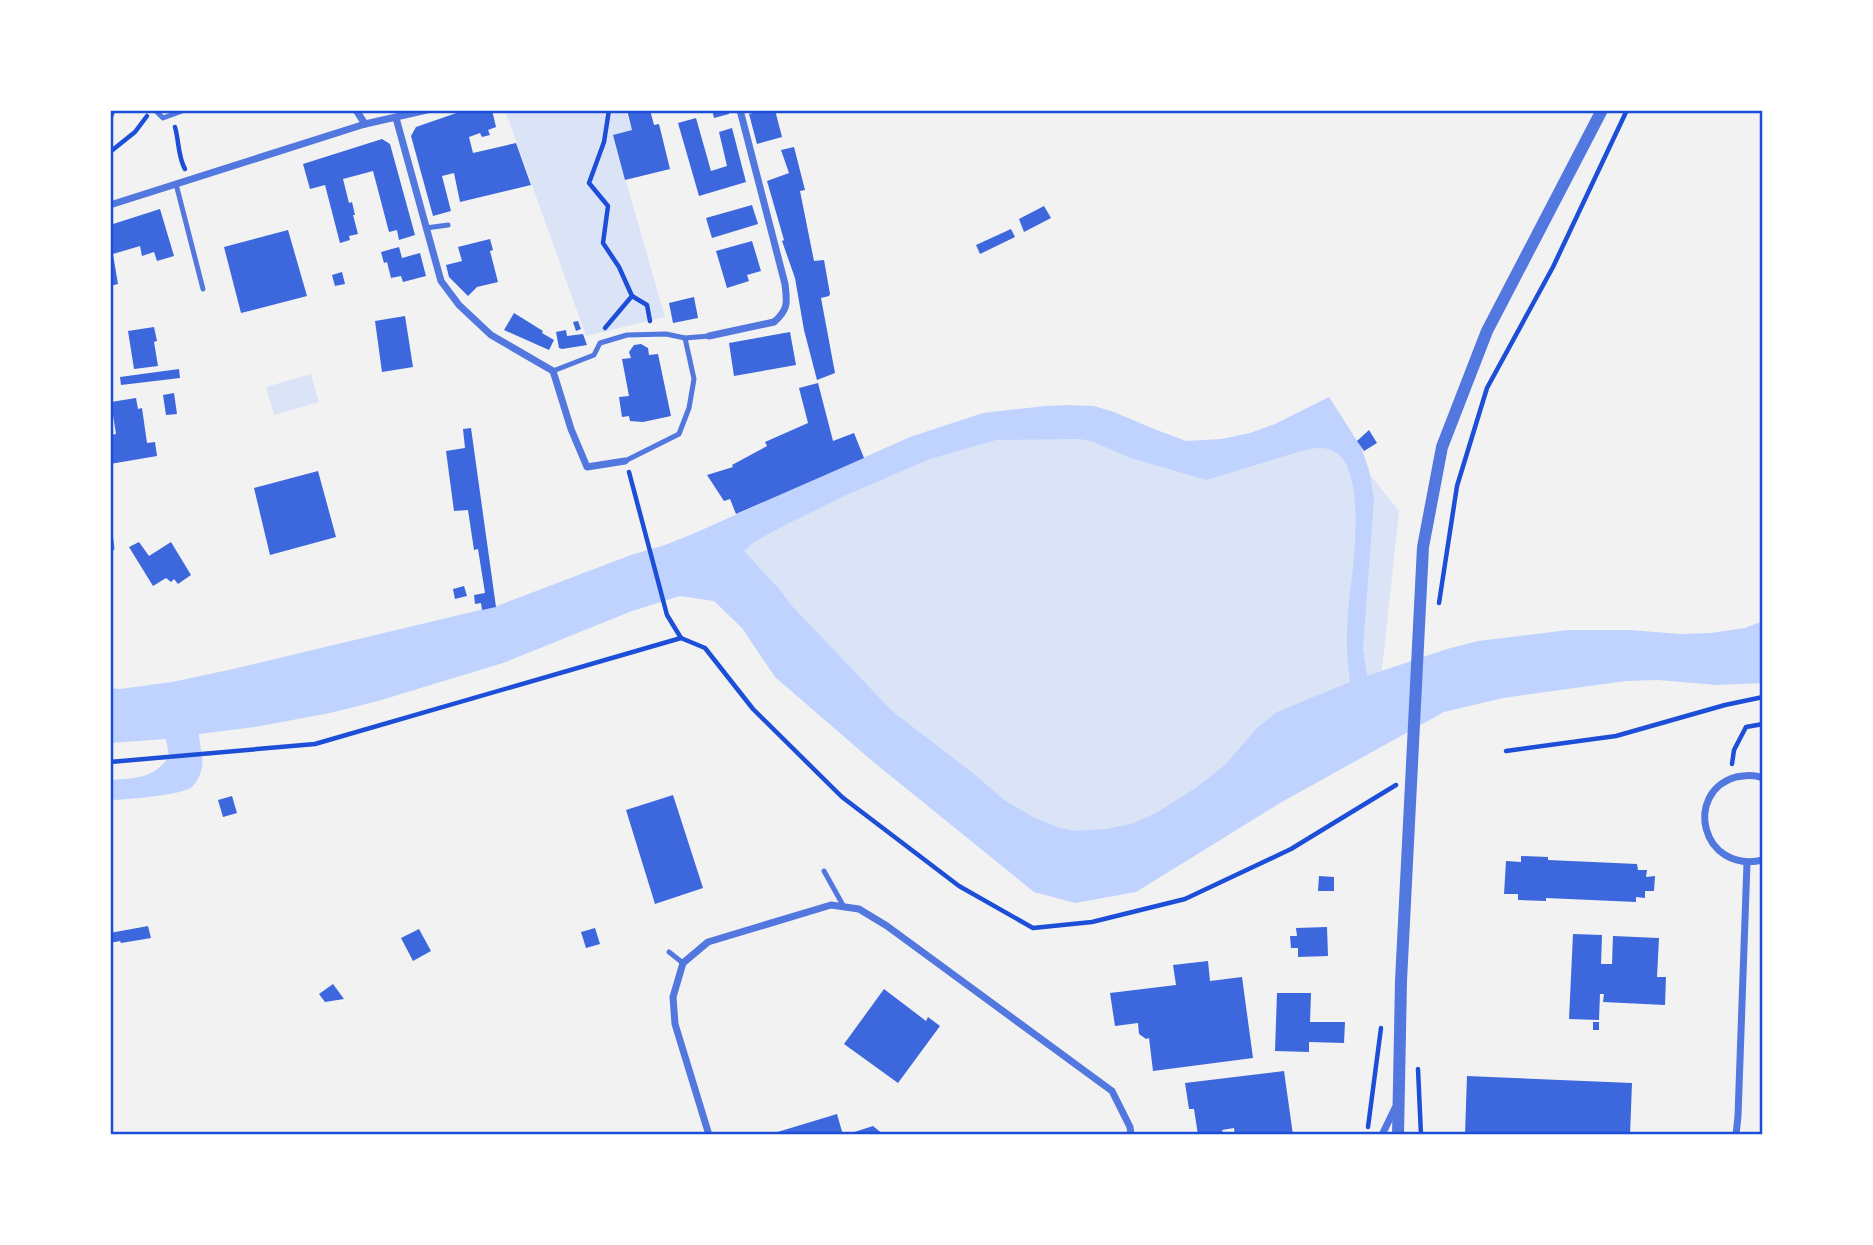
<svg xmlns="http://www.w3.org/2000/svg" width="1873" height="1245" viewBox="0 0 1873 1245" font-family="'Noto Sans',sans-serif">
	<rect width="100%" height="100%" fill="#f2f2f2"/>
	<g fill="#dbe4f7">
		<path d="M505,110H625L632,130L613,136L665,317L586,336Z"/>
		<path d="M311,374L319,402L274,415L266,387Z"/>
		<path d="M985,428L1137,432L1208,457L1335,431L1399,511L1376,727L1058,886L706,583L727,527Z"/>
	</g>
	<path fill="#bfd3fe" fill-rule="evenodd" d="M1329,397L1361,447L1369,470L1374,498L1363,649L1367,676L1447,649L1478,641L1568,630H1630L1680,634L1711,633L1745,628L1763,621V683L1717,685L1658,680L1626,681L1503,698L1444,712L1280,803L1136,892L1075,903L1034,892L871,760L775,677L742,628L714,601L680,596L632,611L503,663L378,701L330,713L255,727L199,734C199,745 204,756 202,767C201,773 197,783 192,787C182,795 125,800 110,800V780C136,778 153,779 169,757L166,739L110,743V688L120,689L172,682L233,669L497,606L631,555L665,545L695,533L910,437L983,413L1046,406L1070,405L1094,406L1114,412L1154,429L1186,441L1221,439L1250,433L1275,424ZM1079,439L1091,441L1131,458L1206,480L1298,452C1310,449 1324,445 1335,452C1367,470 1353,570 1349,602C1346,628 1346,656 1350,682L1277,712L1256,729L1224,766L1194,789L1156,813L1131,824L1106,829L1076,831L1060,828L1035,818L1004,800L974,774L892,711L792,606L780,590L744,551L754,542L785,525L844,496L930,459L996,440Z"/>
	<g fill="#3d67dc">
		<path d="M110,110H116L110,125Z"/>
		<path d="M465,110H492L496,127L488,130L490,135L482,137L480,133L469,137L473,153L516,143L531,185L460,202L454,173L442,176L451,211L433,216L411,136L416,127Z"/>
		<path d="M627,110H650L654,125L659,124L670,169L625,180L613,135L632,130Z"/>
		<path d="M712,110H728L729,114L714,118Z"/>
		<path d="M763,110H775L782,137L757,144L749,114Z"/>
		<path d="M696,118L711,171L727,166L719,132L732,128L746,182L699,196L678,123Z"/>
		<path d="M382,139L390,144L415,235L399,240L397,230L389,232L373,171L343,179L349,203L352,202L355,215H353L358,234L349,236L350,240L340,243L325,185L310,189L303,164Z"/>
		<path d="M794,147L805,190L800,191L814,261L824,260L830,294L829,296L821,298L835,373L817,380L804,330L795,278L782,241L784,240L767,181L789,173L781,150Z"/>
		<path d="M752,205L758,224L712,238L706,218Z"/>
		<path d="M1044,206L1051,218L1024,232L1019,219Z"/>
		<path d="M160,209L174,256L157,261L154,252L142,256L140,246L113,254L118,284L110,286V225Z"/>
		<path d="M1011,229L1015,237L980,254L976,245Z"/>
		<path d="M288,230L307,296L241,313L224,247Z"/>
		<path d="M490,239L493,250L490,251L498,282L477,287L468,296L449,277L446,265L462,261L458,247Z"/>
		<path d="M752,241L761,271L747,275L749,281L727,288L716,251Z"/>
		<path d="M399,247L402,258L420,253L426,276L403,282L401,276L391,278L387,262L384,263L381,252Z"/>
		<path d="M342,272L345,284L335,286L332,275Z"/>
		<path d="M694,297L698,318L673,323L669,303Z"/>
		<path d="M514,313L543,331L542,333L554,340L549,350L504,330Z"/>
		<path d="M405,316L413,367L382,372L375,321Z"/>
		<path d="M578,321L581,329L576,331L573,322Z"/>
		<path d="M154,327L157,341L154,342L158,366L134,369L128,331Z"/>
		<path d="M566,330L567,336L583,334L587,345L562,349L559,348L556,332Z"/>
		<path d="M790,332L796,365L734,376L729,343Z"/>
		<path d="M641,344L648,348L649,355L658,354L671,416L643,422L630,421L629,416L622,417L619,397L629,396L622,359L631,358L629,352L634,345Z"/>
		<path d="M179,369L180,378L121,385L120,377Z"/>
		<path d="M818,383L833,441L854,433L864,458L736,514L730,499L724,501L707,475L733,467L732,465L767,446L765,442L808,423L799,388Z"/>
		<path d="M174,393L177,414L166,415L163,395Z"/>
		<path d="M136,398L138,409L142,408L147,443L155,442L157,456L110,464V448H113L111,435L116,434L111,402Z"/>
		<path d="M471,428L496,607L482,610L481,603L475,604L474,595L485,593L478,549L474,550L468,510L454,511L446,451L465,448L463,429Z"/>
		<path d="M1369,430L1377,443L1364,451L1357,441Z"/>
		<path d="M318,471L336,537L270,555L254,488Z"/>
		<path d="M139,542L149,556L171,542L191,575L178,584L174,579L171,582L166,578L153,586L129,547Z"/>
		<path d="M464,586L467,596L455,599L453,589Z"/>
		<path d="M673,795L703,888L655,904L626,810Z"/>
		<path d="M232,796L237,813L223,817L218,800Z"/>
		<path d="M1521,856L1548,857V860L1637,864L1638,870H1647L1646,877L1655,876L1654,891H1645V898L1636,897V902L1546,898V901L1518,900V894H1504L1506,861L1521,862Z"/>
		<path d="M1319,876L1334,877V891H1318Z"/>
		<path d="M148,926L151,938L121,943L120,941L110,943V933Z"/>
		<path d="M1327,927L1328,956L1298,957V948H1291L1290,936H1297L1296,928Z"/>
		<path d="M595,928L600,944L586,948L581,932Z"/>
		<path d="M419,929L431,951L413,961L401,938Z"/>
		<path d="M1573,934L1602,935L1601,964H1612L1613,936L1659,938L1657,977H1666L1665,1005L1603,1002L1604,994H1600L1599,1020L1569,1019Z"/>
		<path d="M1208,961L1210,981L1242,977L1253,1058L1153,1071L1149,1038L1146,1039L1139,1034L1138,1023L1115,1026L1110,993L1176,985L1173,965Z"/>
		<path d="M333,984L344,999L325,1002L319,994Z"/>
		<path d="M884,989L926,1021L928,1017L940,1026L898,1083L844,1044Z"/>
		<path d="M1277,993H1311L1310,1022H1345L1344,1043L1309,1042V1052L1275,1051Z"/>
		<rect x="1593" y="1022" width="6" height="8"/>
		<path d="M1284,1071L1293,1135H1235L1234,1128L1222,1130L1223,1133L1198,1135L1194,1109H1189L1185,1083Z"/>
		<path d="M1467,1076L1632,1083L1630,1135H1465Z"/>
		<path d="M837,1114L843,1135H771V1134Z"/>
		<path d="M873,1126L884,1135H848V1134Z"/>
	</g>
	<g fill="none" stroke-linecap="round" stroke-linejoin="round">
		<g stroke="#1d4ed8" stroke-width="4.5">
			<path d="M609,110L604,142L589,183L608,206L603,243L619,267L632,296"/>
			<path d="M175,127C179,141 178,157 185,169"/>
			<path d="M110,152L135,132L147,116"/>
			<path d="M605,328L632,296L647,305L650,321"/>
			<path d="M629,472L667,615L681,638L705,648L753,709L842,797L959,886L1033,928L1092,922L1185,899L1291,849L1396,785"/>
			<path d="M1439,603L1457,486L1487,388L1553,267L1627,110"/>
			<path d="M1506,751L1616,736L1725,705L1763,697"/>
			<path d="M110,762L315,744L681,638"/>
			<path d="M1732,764L1734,750L1746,727L1763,724"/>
			<path d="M1418,1069L1421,1135"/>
			<path d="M1368,1127L1381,1028"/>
		</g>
		<g stroke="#5277de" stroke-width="5">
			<path d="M155,110L163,118L185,110"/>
			<path d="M176,184L203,289"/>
			<path d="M426,228L448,225"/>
			<path d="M553,371L594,355L600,343L627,335L666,334L685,338L709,336"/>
			<path d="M625,461L679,434L689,408L694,379L685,338"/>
			<path d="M110,533L112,548"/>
			<path d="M824,871L844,907"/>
			<path d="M669,952L683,963"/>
		</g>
		<g stroke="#5277de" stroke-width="7">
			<path d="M356,110L365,124"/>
			<path d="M396,118L441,281L459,305L491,335L553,371L571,429L587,467L625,461"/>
			<path d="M110,205L365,124L427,110"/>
			<path d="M709,336L774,322C789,309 787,302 785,284L740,110"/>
			<path d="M1763,778C1754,774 1745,775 1736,777C1683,792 1701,874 1763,860"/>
			<path d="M709,1135L675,1024L673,997L683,963L708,942L831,905L859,909L887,926L1112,1091L1130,1127L1131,1135"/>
			<path d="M1382,1135L1395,1108"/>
			<path d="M1736,1135L1738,1116L1747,863"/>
		</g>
		<path stroke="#5277de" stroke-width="12" d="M1398,1135L1401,981L1423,547L1442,447L1487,331L1602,110"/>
	</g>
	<rect width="1873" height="1245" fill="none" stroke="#ffffff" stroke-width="224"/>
	<rect x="112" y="112" width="1649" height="1021" fill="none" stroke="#1d4ed8" stroke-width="2.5"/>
</svg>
